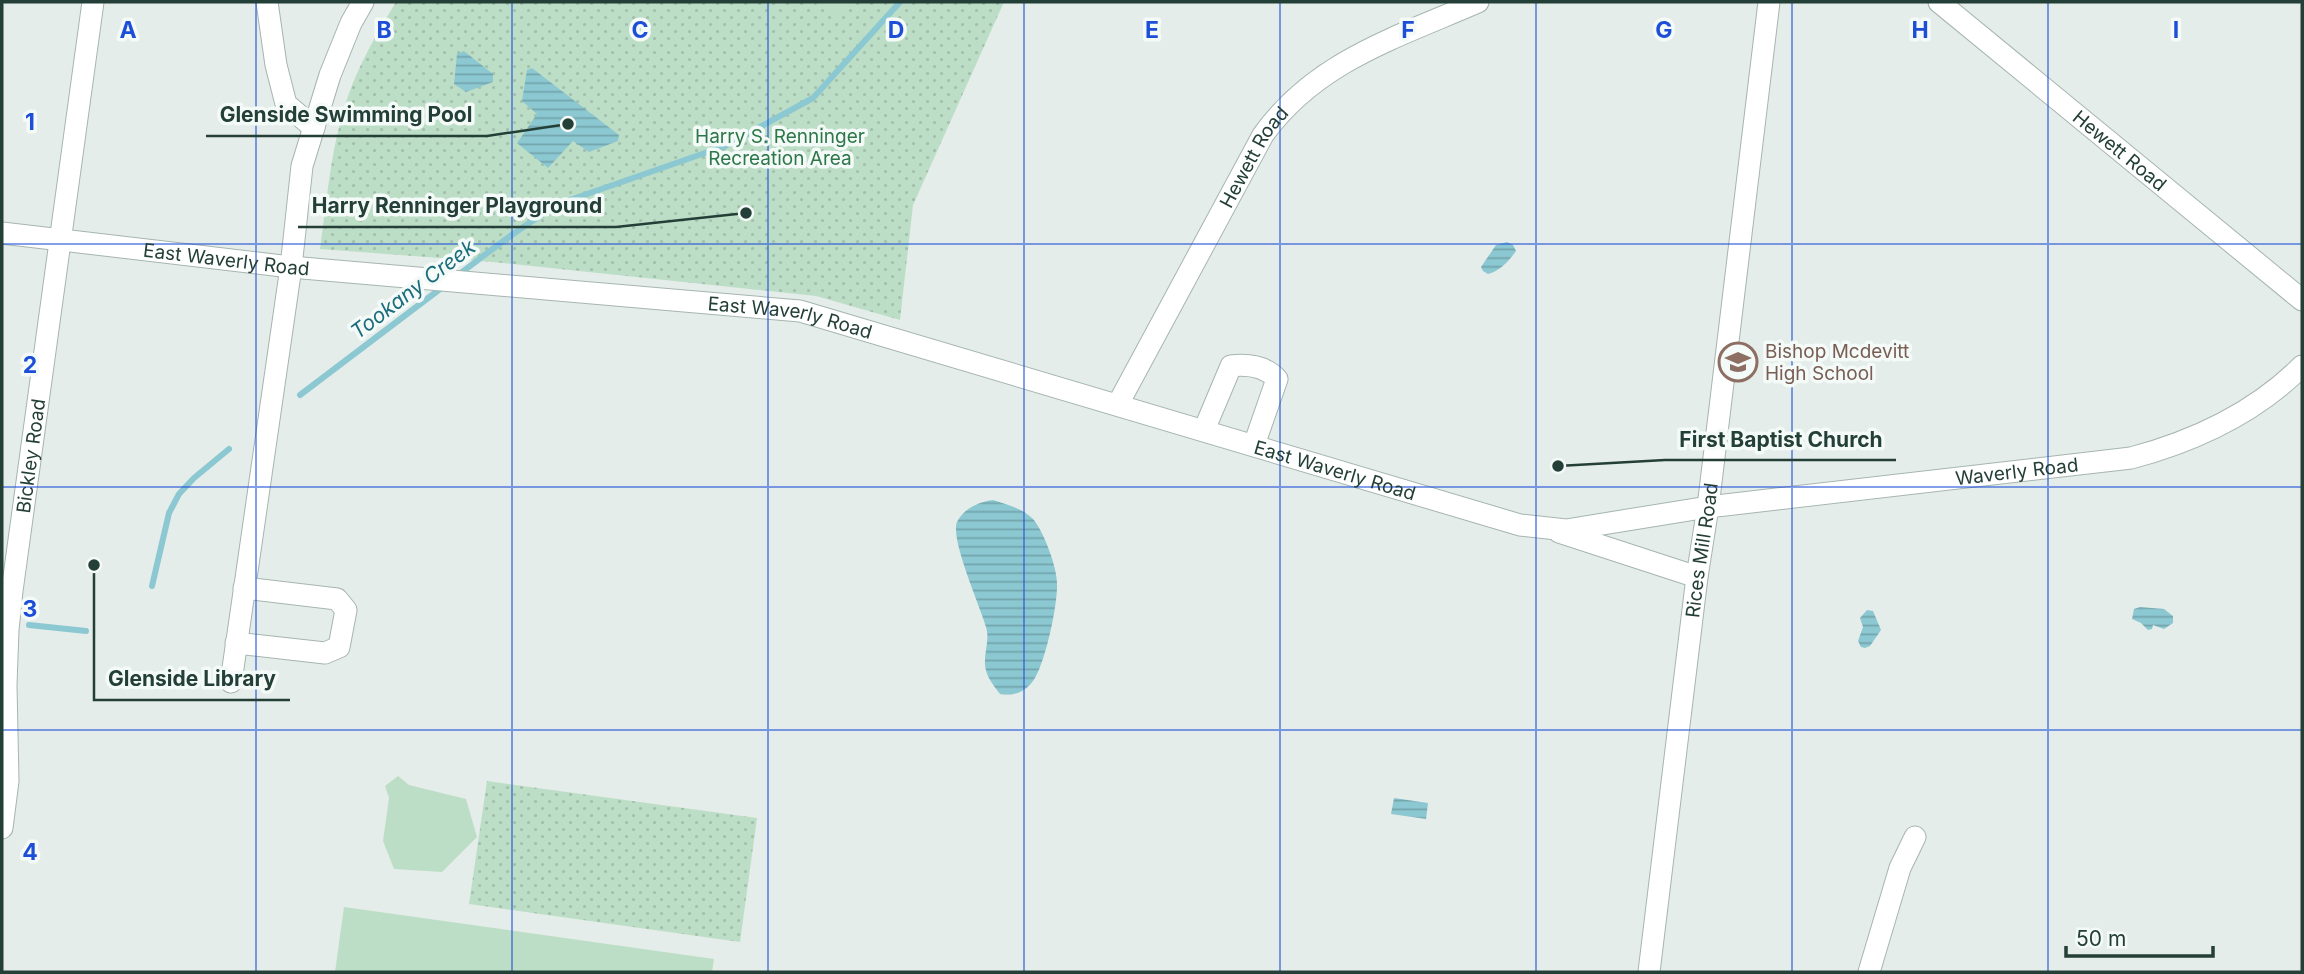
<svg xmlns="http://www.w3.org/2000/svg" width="2304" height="974" viewBox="0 0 2304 974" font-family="Inter,sans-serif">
	<defs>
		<pattern id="park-dots" width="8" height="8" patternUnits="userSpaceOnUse" patternTransform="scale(1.75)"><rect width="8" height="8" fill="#bddec6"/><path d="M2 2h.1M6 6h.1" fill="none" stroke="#a2c0ab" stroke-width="1.8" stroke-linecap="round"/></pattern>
		<pattern id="water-rules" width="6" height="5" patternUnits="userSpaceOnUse" patternTransform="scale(1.75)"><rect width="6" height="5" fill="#8cc8d2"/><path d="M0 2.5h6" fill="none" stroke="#72a4ab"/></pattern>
	</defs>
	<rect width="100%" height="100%" fill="#e4ede9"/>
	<g fill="url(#park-dots)">
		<path d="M396,2H1004L913,205L900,320L816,296L493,262L320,249C327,199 331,147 347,99C359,64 377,33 396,2Z"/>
		<path d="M487,781L757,818L740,942L469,904Z"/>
	</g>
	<g fill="#bddec6">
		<path d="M813,2H851L841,18Z"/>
		<path d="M398,776L409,785L466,799L477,837L442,872L394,869L383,841L389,798L385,786Z"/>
		<path d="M344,907L714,959L712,972H335Z"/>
	</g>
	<g fill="url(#water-rules)">
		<path d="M464,51L493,74V82L466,92L454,84L457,54Z"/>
		<path d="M532,68L619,135L618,141L589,152L573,141L548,168L517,143L537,114L522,101L527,70Z"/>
		<path d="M1507,242L1513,245L1516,251C1509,261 1500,271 1488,274L1483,271L1481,267L1496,245Z"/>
		<path d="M993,500C1006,504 1021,508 1032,518C1043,529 1057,567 1057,583C1058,604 1045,665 1033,681C1024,693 1013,696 1000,694C993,685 986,676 985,665C984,652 990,639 986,627C980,606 950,539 957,522C964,508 979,502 993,500Z"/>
		<path d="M2140,607L2164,609L2173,616V623L2164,629L2153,625L2152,629L2148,630L2141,623L2132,619L2134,609Z"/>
		<path d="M1867,610L1873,611L1881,630L1870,646L1865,648L1861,647L1858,641L1863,627L1860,618Z"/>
		<path d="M1394,798L1428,803L1426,819L1391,814Z"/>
	</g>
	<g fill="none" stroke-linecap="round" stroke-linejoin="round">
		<g stroke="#8cc8d2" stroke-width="6">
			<path d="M458,275C493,249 527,221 567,201L725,146L813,98L900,2"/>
			<path d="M300,395L444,286"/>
			<path d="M152,586L169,513L179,494L194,478L229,449"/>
			<path d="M29,625L86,631"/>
		</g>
		<defs>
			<g id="minor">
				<path d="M267,2L276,65L286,104L314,128"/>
				<path id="s1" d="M1939,2L2302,300"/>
				<path id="s2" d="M2,233L291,267L800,311L1520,525L1566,530L1708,507L2131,458C2195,441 2255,413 2302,366"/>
				<path id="s3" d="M1118,404L1263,135C1316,61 1398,37 1478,2"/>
				<path d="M1204,430L1231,366C1248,364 1265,366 1277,379L1254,445"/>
				<path d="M1559,532L1697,577"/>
				<path d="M236,643L325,653L339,647L346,610L337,599L244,588"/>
				<path d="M231,682L291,267L302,166L330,75L351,23L363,2"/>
				<path id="s4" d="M2,828L8,781L6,685L8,630L12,591L93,2"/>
				<path id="s5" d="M1649,972L1697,577L1708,507L1769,2"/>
				<path d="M1869,972L1900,868L1915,837"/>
			</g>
		</defs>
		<use href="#minor" stroke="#a6b5b0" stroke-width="23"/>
		<use href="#minor" stroke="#fff" stroke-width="21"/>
	</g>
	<path fill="none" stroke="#1d4ed8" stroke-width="2" stroke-opacity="0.55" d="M256,2V972M512,2V972M768,2V972M1024,2V972M1280,2V972M1536,2V972M1792,2V972M2048,2V972M2,244H2302M2,487H2302M2,730H2302"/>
	<defs>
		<symbol id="school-ring" viewBox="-11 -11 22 22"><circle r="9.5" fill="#f4faf7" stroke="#8d6e63" stroke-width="1.5"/><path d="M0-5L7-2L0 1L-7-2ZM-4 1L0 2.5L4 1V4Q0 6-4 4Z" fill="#8d6e63"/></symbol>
	</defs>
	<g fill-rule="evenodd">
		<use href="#school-ring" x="1716" y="340" width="44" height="44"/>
	</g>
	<g text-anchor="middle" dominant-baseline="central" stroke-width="7" stroke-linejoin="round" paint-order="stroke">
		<g font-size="19" fill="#2d7749" stroke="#f4faf7">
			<text x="780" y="136">Harry S. Renninger<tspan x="780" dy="22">Recreation Area</tspan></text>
		</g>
		<g font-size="19" fill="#233f37" stroke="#f4faf7">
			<text stroke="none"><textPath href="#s1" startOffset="234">Hewett Road</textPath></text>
			<text stroke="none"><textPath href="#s3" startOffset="282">Hewett Road</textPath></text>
			<text stroke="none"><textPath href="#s2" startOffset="226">East Waverly Road</textPath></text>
			<text stroke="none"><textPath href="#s2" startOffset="793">East Waverly Road</textPath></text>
			<text stroke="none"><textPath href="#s4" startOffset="374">Bickley Road</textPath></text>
			<text stroke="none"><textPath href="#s2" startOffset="1360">East Waverly Road</textPath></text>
			<text stroke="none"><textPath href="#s2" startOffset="2054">Waverly Road</textPath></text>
			<text stroke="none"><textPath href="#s5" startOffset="425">Rices Mill Road</textPath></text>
		</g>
		<g font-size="19" fill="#785e54" stroke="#f4faf7" text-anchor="start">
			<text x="1765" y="351">Bishop Mcdevitt<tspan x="1765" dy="22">High School</tspan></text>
		</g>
		<g font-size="21" font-style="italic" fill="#1c6d7c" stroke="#f4faf7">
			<text transform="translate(413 289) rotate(-37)">Tookany Creek</text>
		</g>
	</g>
	<g font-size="23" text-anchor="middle" font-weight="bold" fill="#1d4ed8" stroke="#f4faf7" stroke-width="7" stroke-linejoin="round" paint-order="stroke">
		<text x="128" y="38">A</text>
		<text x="384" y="38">B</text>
		<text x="640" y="38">C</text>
		<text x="896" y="38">D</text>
		<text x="1152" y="38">E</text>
		<text x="1408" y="38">F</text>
		<text x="1664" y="38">G</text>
		<text x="1920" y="38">H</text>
		<text x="2176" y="38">I</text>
		<text x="30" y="130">1</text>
		<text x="30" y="373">2</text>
		<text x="30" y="617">3</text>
		<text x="30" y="860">4</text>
	</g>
	<path fill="none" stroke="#233f37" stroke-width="2.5" d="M568 124L487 136H206M746 213L616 227H298M1558 466L1665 460H1896M94 565L94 700H290"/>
	<g fill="#233f37" stroke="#f4faf7" stroke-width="2.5">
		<circle cx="568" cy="124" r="7"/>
		<circle cx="746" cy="213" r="7"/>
		<circle cx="1558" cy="466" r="7"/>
		<circle cx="94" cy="565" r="7"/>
	</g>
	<g font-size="21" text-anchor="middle" font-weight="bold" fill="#233f37" stroke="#f4faf7" stroke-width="7" stroke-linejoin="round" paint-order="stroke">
		<text x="346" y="122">Glenside Swimming Pool</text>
		<text x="457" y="213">Harry Renninger Playground</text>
		<text x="1781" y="447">First Baptist Church</text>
		<text x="192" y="686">Glenside Library</text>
	</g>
	<rect width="2304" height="974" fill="none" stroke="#233f37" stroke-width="7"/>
	<path d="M2066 946v10h147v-10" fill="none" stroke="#233f37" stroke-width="3.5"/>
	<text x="2076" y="946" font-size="21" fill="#233f37" stroke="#f4faf7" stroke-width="5" paint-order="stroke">50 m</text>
</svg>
